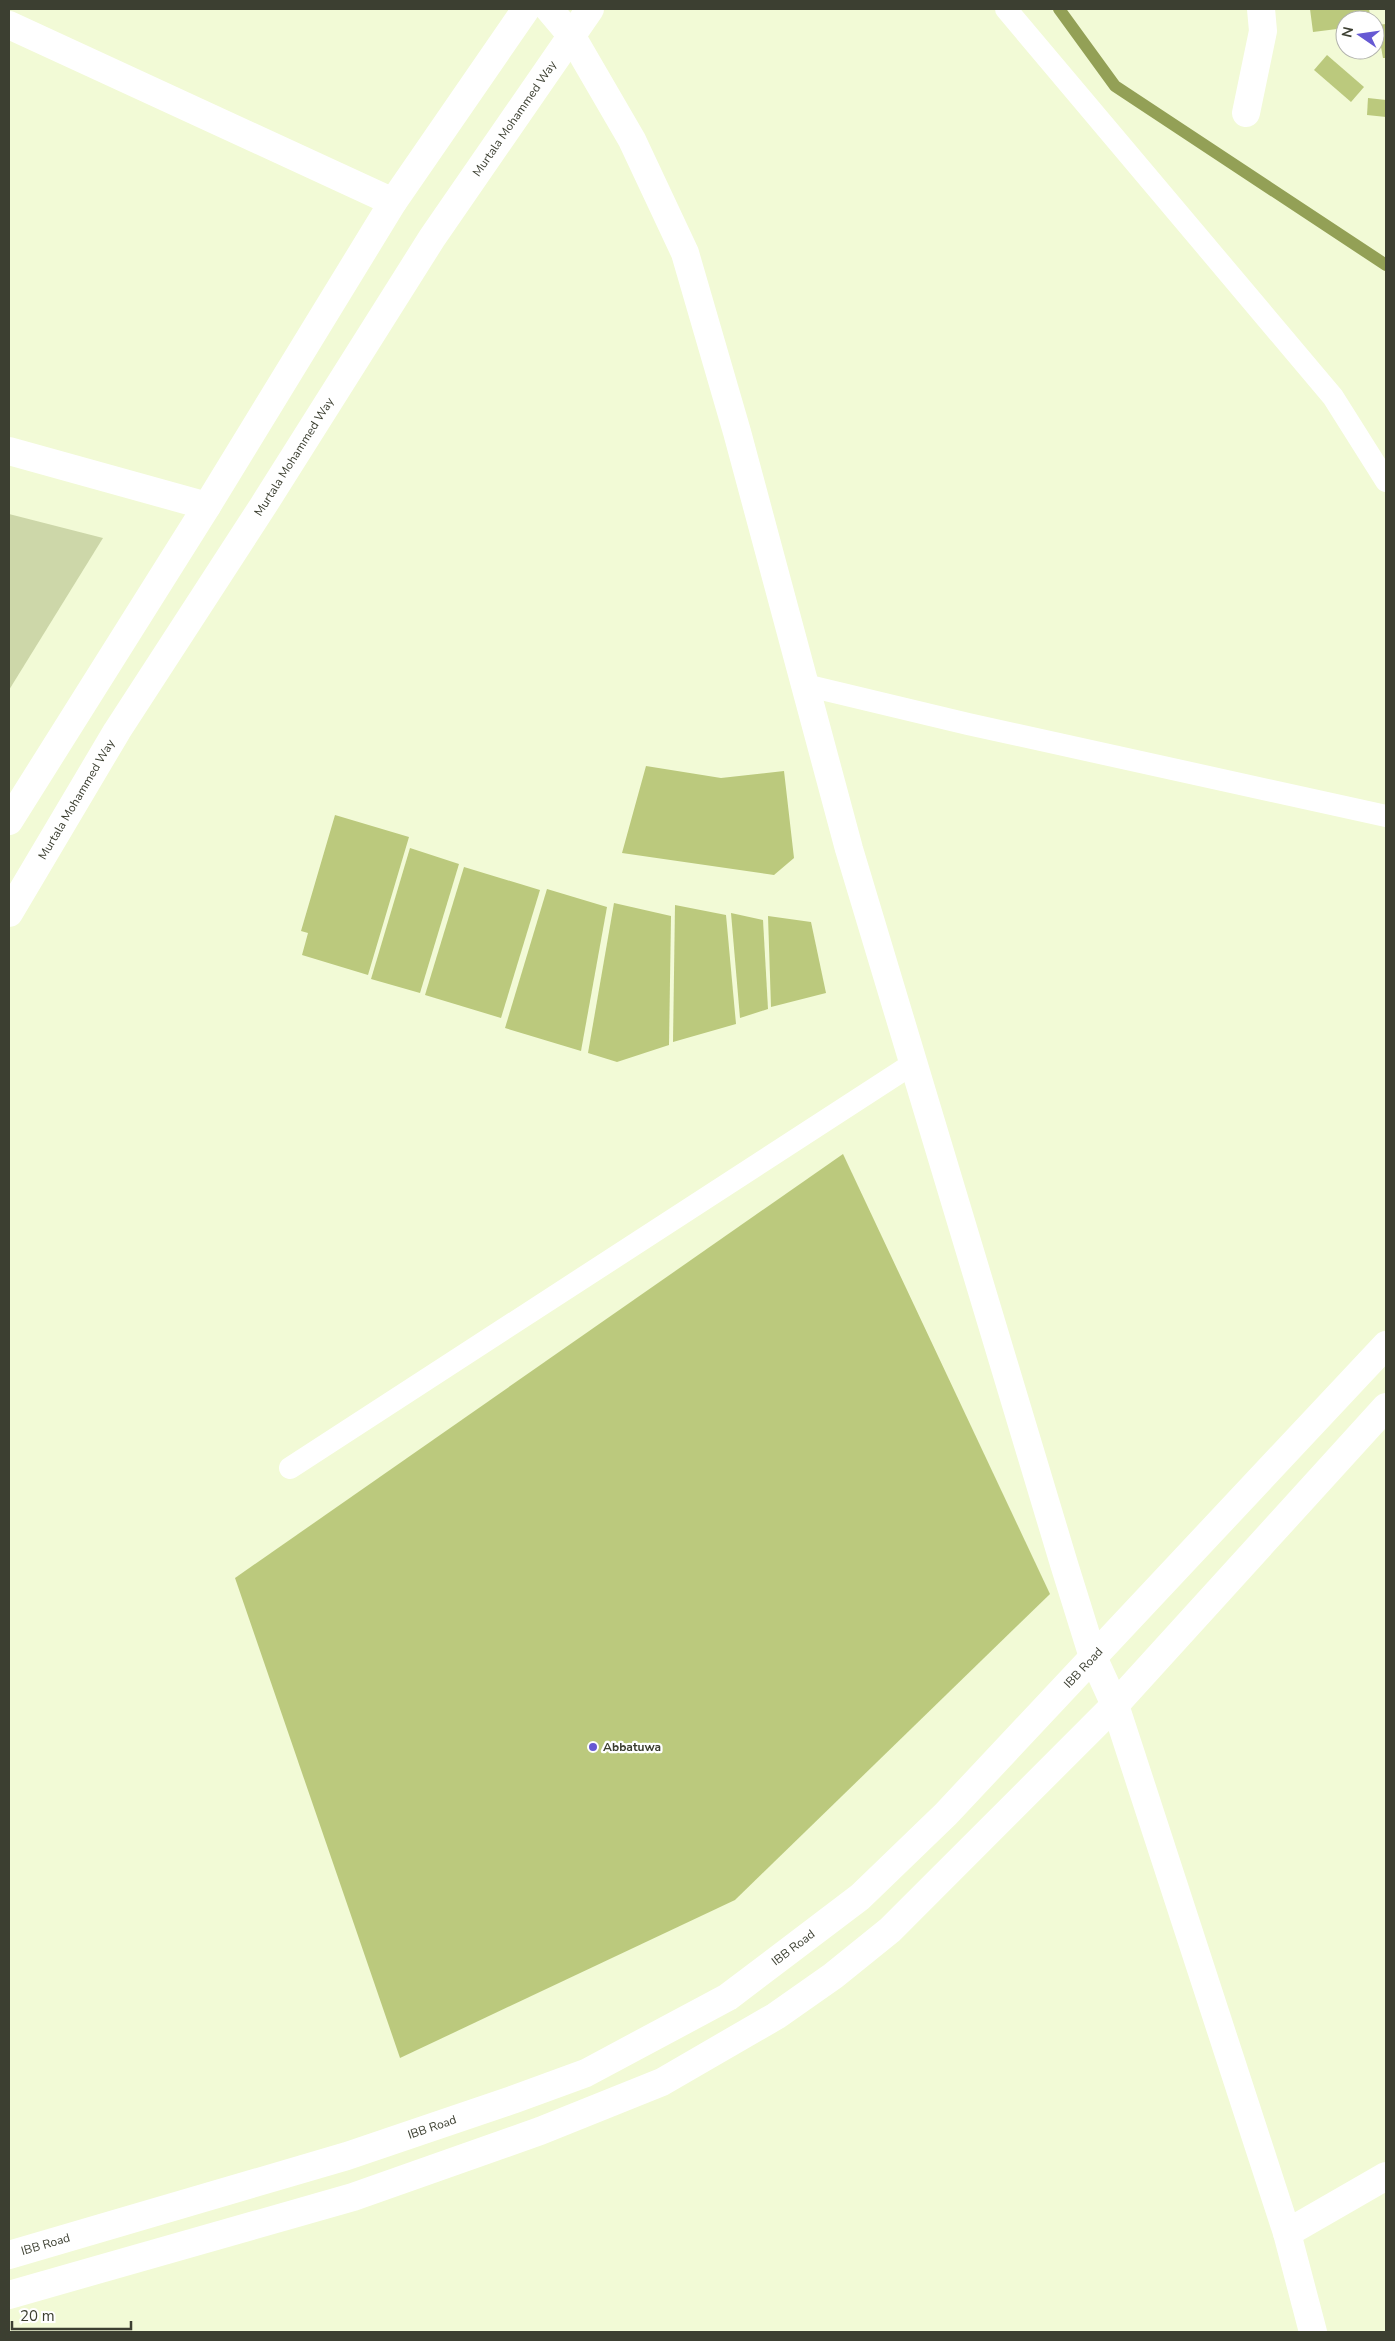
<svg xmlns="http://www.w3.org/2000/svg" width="1395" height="2341" viewBox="0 0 1395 2341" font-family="'Nunito Sans',sans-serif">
	<rect width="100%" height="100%" fill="#f2fad6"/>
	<path fill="#cdd7a9" d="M9,514L103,538L9,690Z"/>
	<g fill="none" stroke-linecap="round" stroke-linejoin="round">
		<path stroke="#93a056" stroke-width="12" d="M1059,9L1115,86L1386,265"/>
	</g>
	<g fill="#bbc97d">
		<path d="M1310,9H1369L1371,20H1345V28L1313,32Z"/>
		<path d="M1386,24V58H1383L1377,25Z"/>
		<path d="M1327,55L1364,87L1351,102L1314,70Z"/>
		<path d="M1368,98L1386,100V117L1367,115Z"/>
		<path d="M646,766L721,778L784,771L794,858L774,875L622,853Z"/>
		<path d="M335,815L409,837L368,975L302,955L308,933L301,931Z"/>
		<path d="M410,848L459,864L420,993L371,979Z"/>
		<path d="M464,867L540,890L501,1018L425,995Z"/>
		<path d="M547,889L607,907L581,1051L505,1028Z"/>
		<path d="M614,903L671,916L669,1045L617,1062L588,1053Z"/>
		<path d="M675,905L726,915L736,1024L673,1042Z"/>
		<path d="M731,913L763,920L768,1009L740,1018Z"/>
		<path d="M768,916L811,922L826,993L771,1007Z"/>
		<path d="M843,1154L1050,1594L735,1900L400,2058L235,1578Z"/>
	</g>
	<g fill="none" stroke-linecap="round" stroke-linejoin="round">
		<g stroke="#fff" stroke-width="22">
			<path d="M1006,9L1333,397L1386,481"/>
			<path d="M805,685L968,724L1386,816"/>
			<path d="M290,1468L914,1063"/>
		</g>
		<g stroke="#fff" stroke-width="28">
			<path d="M549,9L571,35L632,140L685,253L737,432L849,849L1064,1564L1093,1657L1115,1705L1287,2233L1313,2332"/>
			<path d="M9,25L393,202"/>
			<path d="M1246,113L1263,31L1261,9"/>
			<path d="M9,451L207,506"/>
			<path d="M1287,2233L1386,2176"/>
		</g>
		<g stroke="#fff" stroke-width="28">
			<path d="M9,821L207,506L393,202L526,9"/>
			<path id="s1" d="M9,913L117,731L263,506L432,238L590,9"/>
			<path id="s2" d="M9,2255L347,2156L512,2100L586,2073L728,1997L860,1897L946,1814L1386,1345"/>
			<path d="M9,2295L353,2197L540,2131L662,2082L776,2016L833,1976L890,1930L1115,1705L1386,1407"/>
		</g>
	</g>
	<circle fill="#6659d3" stroke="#fff" stroke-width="2" cx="593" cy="1747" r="5"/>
	<g text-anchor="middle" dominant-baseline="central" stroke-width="4.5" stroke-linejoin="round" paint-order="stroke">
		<g font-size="12" fill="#3c3f31" stroke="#fff">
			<text stroke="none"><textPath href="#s1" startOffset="942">Murtala Mohammed Way</textPath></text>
			<text stroke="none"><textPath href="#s1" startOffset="538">Murtala Mohammed Way</textPath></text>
			<text stroke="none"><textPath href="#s1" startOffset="132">Murtala Mohammed Way</textPath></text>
			<text stroke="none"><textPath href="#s2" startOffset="1252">IBB Road</textPath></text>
			<text stroke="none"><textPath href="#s2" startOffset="848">IBB Road</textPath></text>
			<text stroke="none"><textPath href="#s2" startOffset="442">IBB Road</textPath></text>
			<text stroke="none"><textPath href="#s2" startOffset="38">IBB Road</textPath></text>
		</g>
		<g font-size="12" font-weight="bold" fill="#3c3f31" stroke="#fff" text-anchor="start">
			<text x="603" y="1747">Abbatuwa</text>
		</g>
	</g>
	<rect width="1395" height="2341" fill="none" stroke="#3c3f31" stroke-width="20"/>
	<g transform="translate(1360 35) rotate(283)"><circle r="24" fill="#ffffff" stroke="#b1b2ad"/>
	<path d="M0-4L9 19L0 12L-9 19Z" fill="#6659d3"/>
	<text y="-8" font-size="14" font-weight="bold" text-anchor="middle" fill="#3c3f31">N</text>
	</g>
	<path d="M12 2321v8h119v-8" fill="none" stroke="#3c3f31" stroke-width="2.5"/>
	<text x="20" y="2321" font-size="15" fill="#3c3f31" stroke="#ffffff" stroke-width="4" paint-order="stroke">20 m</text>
</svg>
